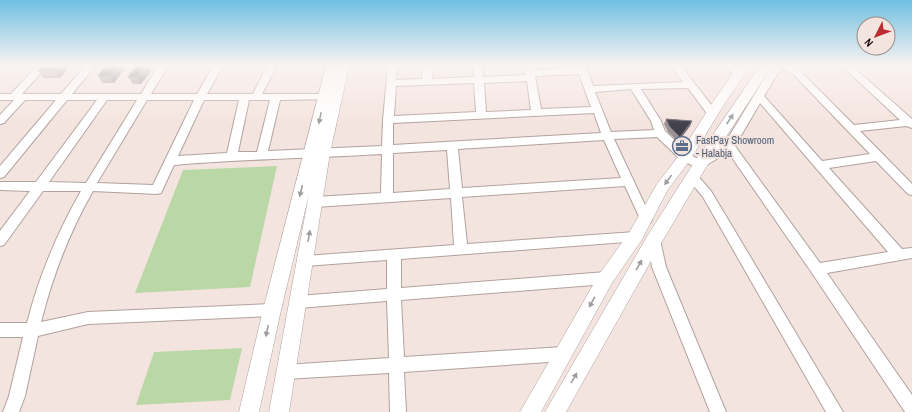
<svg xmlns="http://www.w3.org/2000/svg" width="912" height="412" viewBox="0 0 912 412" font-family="'Archivo Narrow',sans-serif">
	<rect width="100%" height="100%" fill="#f4e4df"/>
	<g fill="#bad7a6">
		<path d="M277,166L250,287L135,293L183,170Z"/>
		<path d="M242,348L230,400L136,405L154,352Z"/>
	</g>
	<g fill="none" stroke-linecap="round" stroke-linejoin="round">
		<defs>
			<g id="minor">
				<path d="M37,66H47L22,94H61L85,66H95L72,94H141L158,66H168L151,94H197L213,66H223L207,94H253L267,66H277L262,94H337L339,96L337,98L334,99L280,100L268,151L382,146L383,120L388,66H398L396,80L422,79L423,66H433L432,79L474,77L473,66H483V77L526,75L525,71L530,68L534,70L577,68L576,66H586L593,86L683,82L671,66H681L716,111L717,113L716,115H708L688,88L641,89L661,121L665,131L689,154L700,160L725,143L772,66H791L799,70L854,125L900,120L842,66H852L912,119V128L906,126L860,131L912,184V195L908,194L876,161L829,168L902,249L912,248V258L827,273L912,395V412H905L812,273L728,152L700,169L681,160L657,137L614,139L652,220L650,223L646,225L642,223L625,186L462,197L467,244L635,232L639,233L641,237L639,241L401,259V288L606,272L611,274L613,278L611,282L606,284L401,300L404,357L563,347L568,349L570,354L568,359L563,361L404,372L406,412H390L389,373L285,379L280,377L277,372L280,367L285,365L389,358L387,301L298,308L293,306L291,302L293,298L298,296L387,289V260L305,266L300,265L298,261L300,257L305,256L454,245L451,198L315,207L311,205L309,202L311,199L315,197L381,193L382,154C313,158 243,159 174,165L161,193L157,194L93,191C69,233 53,275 41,322L88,312L272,304L277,306L279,310L277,314L272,316L88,324L38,336L25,396L19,412H3L9,396L23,337H0V323H27C39,276 57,233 81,191H43L4,245L0,246V231L30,191L0,190V182H36L97,100H67L4,177L0,178V166L56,100H25L4,123L0,124V115L14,100H0V94H11ZM781,68L793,74L870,154L822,161L764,96ZM579,74L591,107L541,109L535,76ZM527,81L531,110L486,112L484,83ZM474,83L476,112L394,116L396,86ZM631,89L651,121L654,130L611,132L595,92ZM107,100H137L86,183L49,182ZM147,100H194L153,185L97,183ZM204,100H239L227,153L178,156ZM249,100H270L257,152H238ZM760,103L888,252L820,263L735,146ZM594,113L601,133L393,145V123ZM604,140L621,178L462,188L458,149ZM447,150L450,189L393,193V153Z"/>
				<path d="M725,66H735L743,75L741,77H735Z"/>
				<path d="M693,174L697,175L711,191L843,412H826L703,197L687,178L689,175Z"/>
				<path d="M654,235L658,236L660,240L666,267L726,412H710L652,267L648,240L650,236Z"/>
			</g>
			<g id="major">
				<path d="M326,66H349L330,153L289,412H269L309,194L281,310L259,412H239L263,310Z"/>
				<path d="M738,66H750L723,106L690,160L667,191L641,241L612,283L541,412H520L600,273L629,233L657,184L680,154L713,102Z"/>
				<path d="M760,66H772L705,169L660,245L566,412H545L648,235L695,161Z"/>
			</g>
		</defs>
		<use href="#minor" stroke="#b1a29d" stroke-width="2"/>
		<use href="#major" stroke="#b1a29d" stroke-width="1"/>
		<use href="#minor" fill="#fff" fill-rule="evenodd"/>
		<use href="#major" fill="#fff" fill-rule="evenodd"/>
	</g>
	<g fill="#9a9296">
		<path d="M42,66H70L60,78H43L38,71Z"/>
		<path d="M105,66H126V67L114,83H103L98,76Z"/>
		<path d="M136,66H148L151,71L141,84H133L128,77Z"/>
		<path d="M666,119L692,121L690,126L678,142L668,132L664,124Z"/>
	</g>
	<g fill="#777278">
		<path d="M59,66H70L60,78L55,71Z"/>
		<path d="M117,66H126V67L114,83L110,76Z"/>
		<path d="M145,66H148L151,71L141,84L137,77Z"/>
		<path d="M692,121L690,126L678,142L680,137Z"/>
	</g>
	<g fill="#41414c" stroke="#777278">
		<path d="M42,66H59L55,71H38Z"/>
		<path d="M105,66H117L110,76H98Z"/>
		<path d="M136,66H145L137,77H128Z"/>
		<path d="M666,119L692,121L680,137L670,127Z"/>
	</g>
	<defs><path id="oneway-solid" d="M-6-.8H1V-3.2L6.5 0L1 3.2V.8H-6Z"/></defs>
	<g fill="#9f9d9d">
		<use href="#oneway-solid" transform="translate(320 118) rotate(101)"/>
		<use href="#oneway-solid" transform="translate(730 119) rotate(-57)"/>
		<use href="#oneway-solid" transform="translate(668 180) rotate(126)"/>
		<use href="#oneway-solid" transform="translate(301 191) rotate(104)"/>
		<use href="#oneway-solid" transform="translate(309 236) rotate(-80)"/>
		<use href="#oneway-solid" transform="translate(639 265) rotate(-60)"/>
		<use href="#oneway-solid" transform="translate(592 302) rotate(119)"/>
		<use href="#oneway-solid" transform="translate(267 331) rotate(102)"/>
		<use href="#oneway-solid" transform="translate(574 378) rotate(-60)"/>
	</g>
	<linearGradient id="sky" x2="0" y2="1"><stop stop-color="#6fbfe2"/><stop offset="0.53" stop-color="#faf3f1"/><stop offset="1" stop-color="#faf3f1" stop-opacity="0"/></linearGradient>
	<rect width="912" height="124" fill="url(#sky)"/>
	<defs>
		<symbol id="office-ring" viewBox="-11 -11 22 22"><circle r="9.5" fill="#f4e4df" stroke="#5c6f8a" stroke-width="1.5"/><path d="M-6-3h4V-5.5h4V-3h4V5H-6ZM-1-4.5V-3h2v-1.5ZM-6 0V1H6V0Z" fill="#5c6f8a"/></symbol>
	</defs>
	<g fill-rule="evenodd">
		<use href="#office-ring" x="671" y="135" width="22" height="22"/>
	</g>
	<g text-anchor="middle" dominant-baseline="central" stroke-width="4" stroke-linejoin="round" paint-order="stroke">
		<g font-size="11" fill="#4e5e75" stroke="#f4e4df" text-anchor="start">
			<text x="696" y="140">FastPay Showroom<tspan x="696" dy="13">- Halabja</tspan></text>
		</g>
	</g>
	<g transform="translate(876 36) rotate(228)"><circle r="19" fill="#f4e4df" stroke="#988d89"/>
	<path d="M0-3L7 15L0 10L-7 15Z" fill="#bb2b2f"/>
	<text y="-6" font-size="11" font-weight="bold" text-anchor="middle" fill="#0f0b09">N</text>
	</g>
</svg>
